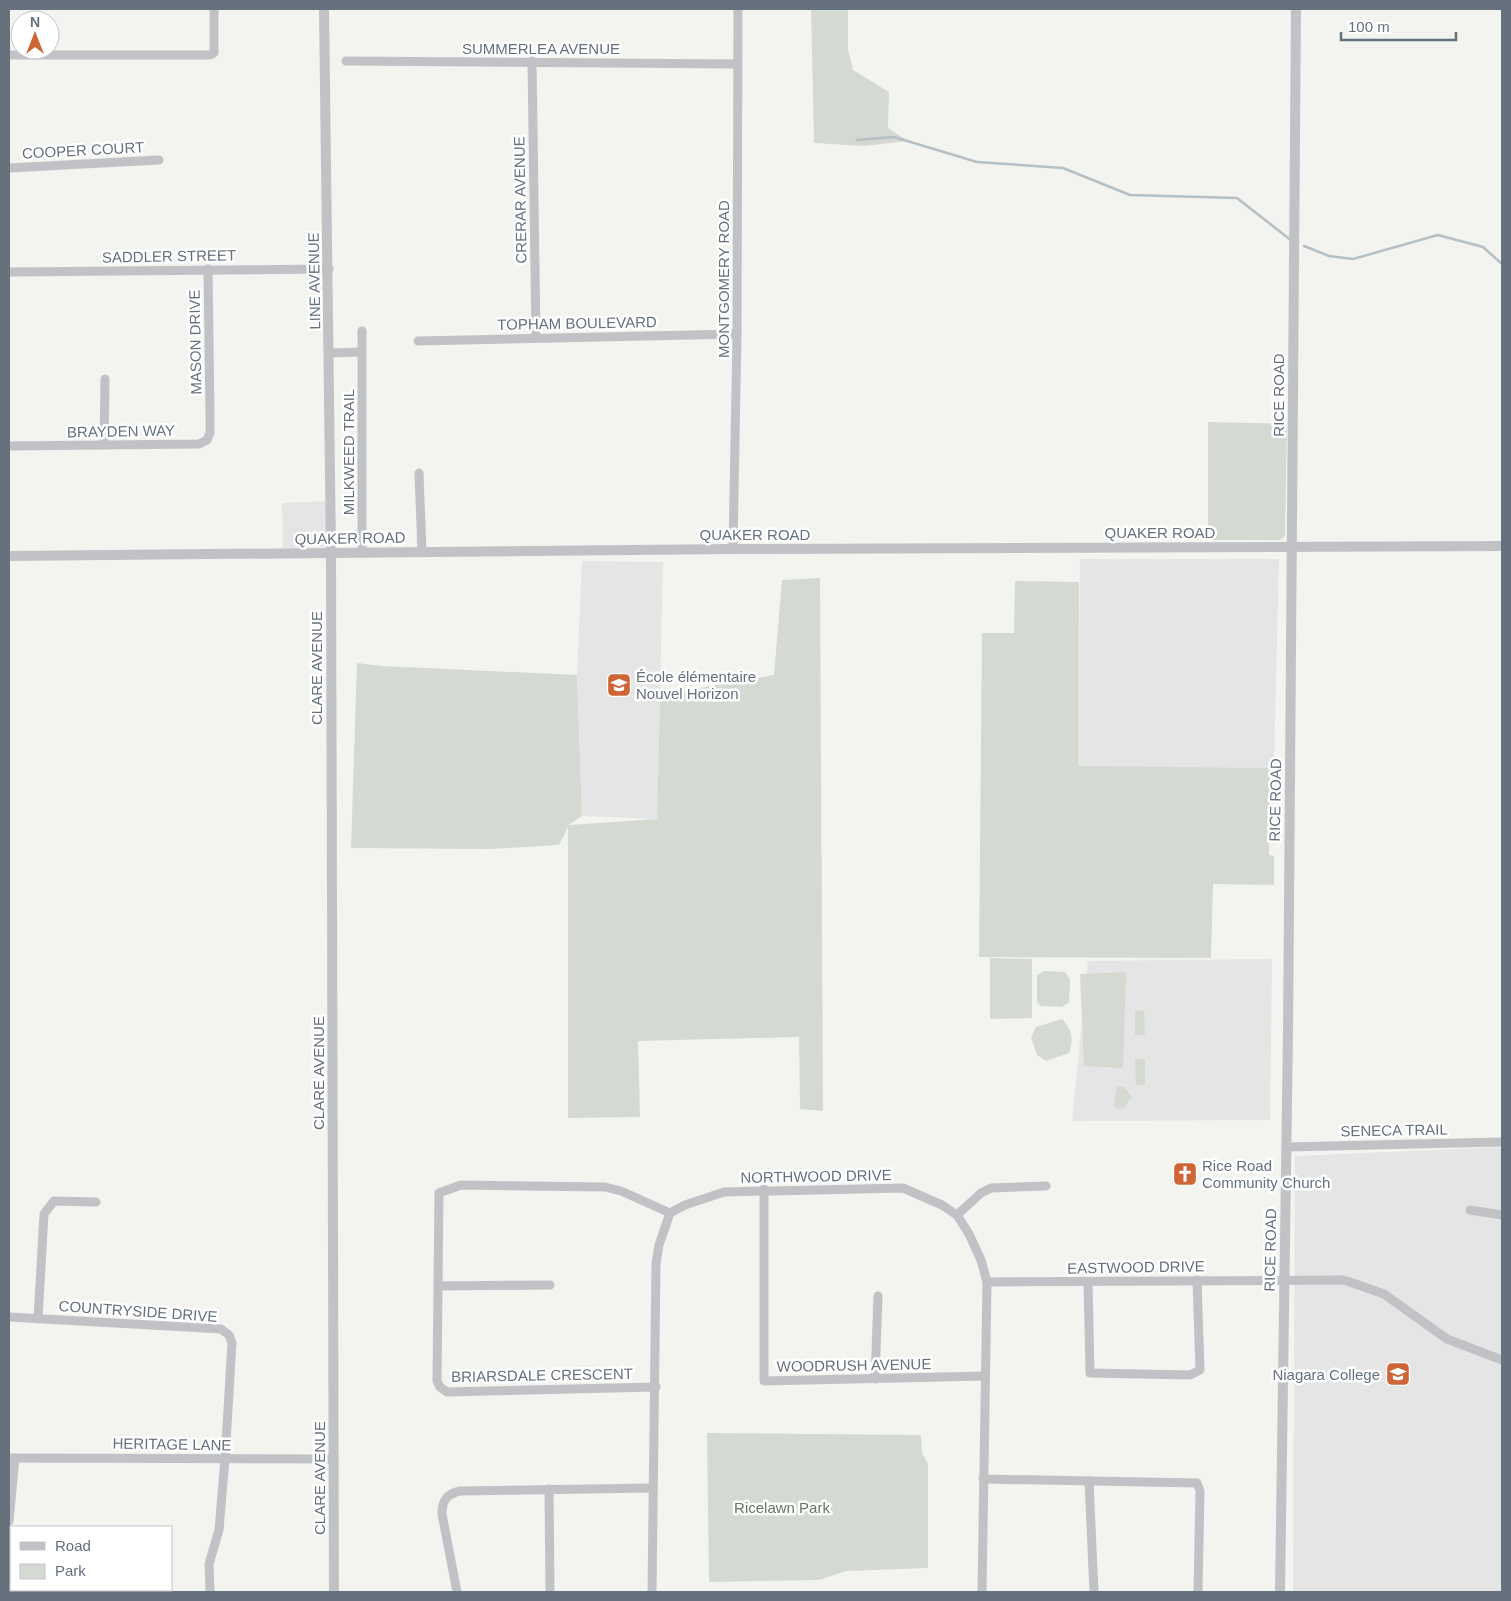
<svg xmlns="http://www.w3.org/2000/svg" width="1511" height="1601" viewBox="0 0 1511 1601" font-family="Helvetica,sans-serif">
	<rect width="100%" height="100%" fill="#f3f4f0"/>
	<g fill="#e4e5e4">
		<path d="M326,501L327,547L283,548L282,503Z"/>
		<path d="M1080,559H1279L1274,765L1270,768L1078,767Z"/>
		<path d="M582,561L663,562L657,819L582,816L577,675Z"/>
		<path d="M1272,959L1270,1120L1072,1121L1088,961Z"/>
		<path d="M1502,1147V1592H1293L1295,1156Z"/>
	</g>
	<g fill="#d4dad2">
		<path d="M811,9H848V49L853,70L889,92L888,128L908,141L864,146L814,143Z"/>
		<path d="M1208,422L1287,424L1285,536L1280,540H1208Z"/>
		<path d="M820,578L823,1111L800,1109L799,1037L638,1041L640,1117L568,1118V827L559,845L489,849L351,848L357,663L382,666L577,675L582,816L569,825L657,819L660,695L774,675L782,580Z"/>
		<path d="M1015,581L1079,582L1078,766L1270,768L1269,855L1274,856V885L1213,884L1211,958L979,957L982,633H1014Z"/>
		<path d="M990,958L1032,959V1018L990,1019Z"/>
		<path d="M1044,971L1065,972L1070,979L1069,1002L1062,1007L1041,1006L1037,1002V975Z"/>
		<path d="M1126,972L1123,1068L1084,1066L1080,974Z"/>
		<path d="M1135,1010L1144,1011L1145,1035H1135Z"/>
		<path d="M1062,1019C1072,1029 1074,1040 1069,1053L1046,1061L1037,1055L1031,1037L1036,1027Z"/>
		<path d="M1135,1059H1145V1085H1136Z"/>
		<path d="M1117,1087H1123L1132,1096L1124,1108L1116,1109L1114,1105Z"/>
		<path d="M707,1433L921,1435L922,1453L928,1464V1568L846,1571L819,1580L709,1582Z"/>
	</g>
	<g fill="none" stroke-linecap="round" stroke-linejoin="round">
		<g stroke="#b6bfc4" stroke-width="2.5">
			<path d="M857,140L894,137L977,162L1063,168L1130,195L1237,198L1292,241"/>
			<path d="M1304,246L1329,256L1353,259L1438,235L1483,247L1502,264"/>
		</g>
		<g stroke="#c0c2c5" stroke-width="9">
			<path d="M9,55H210L214,53V9"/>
			<path d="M346,61L737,64"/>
			<path d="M532,61L536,338"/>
			<path d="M9,168L159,160"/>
			<path d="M9,272L329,269"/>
			<path d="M362,331V553"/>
			<path d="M418,341L737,334"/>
			<path d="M329,353L361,352"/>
			<path d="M104,445L105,379"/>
			<path d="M9,446L199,444L207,440L210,433V415L208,269"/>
			<path d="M419,473L422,552"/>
			<path d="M733,549L737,334L738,9"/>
			<path d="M1287,1147L1502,1142"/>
			<path d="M764,1189V1381L985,1376"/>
			<path d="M1470,1210L1502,1215"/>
			<path d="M957,1215L981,1193L991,1188L1046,1186"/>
			<path d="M987,1282L1344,1280L1384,1294L1447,1339L1502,1360"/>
			<path d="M1088,1282L1090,1373L1190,1375L1200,1370L1197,1280"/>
			<path d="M438,1286L550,1285"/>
			<path d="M9,1317L221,1329L229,1335L232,1343L225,1459L219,1530L209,1564L210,1592"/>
			<path d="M38,1319L44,1214L54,1201L96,1202"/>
			<path d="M875,1379L878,1296"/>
			<path d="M656,1387L447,1392L440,1387L437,1381L439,1193L461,1185L605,1187L621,1191L670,1213"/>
			<path d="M9,1458L334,1459"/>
			<path d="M983,1479L1197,1483L1200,1491L1198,1592"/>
			<path d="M1089,1481L1094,1592"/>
			<path d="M549,1489L550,1592"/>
			<path d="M9,1521L15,1458"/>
			<path d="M457,1592L442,1514C442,1500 447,1494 460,1491L651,1488"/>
			<path d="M652,1592L656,1264L659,1245L670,1213L685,1205L724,1192L903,1188L942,1205L957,1215L969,1234L981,1260L987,1282L982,1592"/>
		</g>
		<g stroke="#c0c2c5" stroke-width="10">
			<path d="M324,9L331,553L334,1592"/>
			<path d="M9,556L733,549L1502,546"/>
			<path d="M1280,1592L1288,1032L1296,9"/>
		</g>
	</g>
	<defs>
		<symbol id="school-square" viewBox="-11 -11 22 22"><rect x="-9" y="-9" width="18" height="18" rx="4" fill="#ce6536" stroke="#fff"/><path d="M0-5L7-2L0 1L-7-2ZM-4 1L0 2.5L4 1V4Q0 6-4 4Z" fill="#fff"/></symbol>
		<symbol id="church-square" viewBox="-11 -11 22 22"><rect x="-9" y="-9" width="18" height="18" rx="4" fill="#ce6536" stroke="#fff"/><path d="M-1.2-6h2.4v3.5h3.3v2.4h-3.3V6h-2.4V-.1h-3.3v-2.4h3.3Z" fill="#fff"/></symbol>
		<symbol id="university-square" viewBox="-11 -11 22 22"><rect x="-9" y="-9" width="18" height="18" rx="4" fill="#ce6536" stroke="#fff"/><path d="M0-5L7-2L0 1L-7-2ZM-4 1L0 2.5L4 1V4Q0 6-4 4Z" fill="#fff"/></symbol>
	</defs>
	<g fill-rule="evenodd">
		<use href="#school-square" x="605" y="671" width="28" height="28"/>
		<use href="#church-square" x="1171" y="1160" width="28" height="28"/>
		<use href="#university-square" x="1384" y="1360" width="28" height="28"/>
	</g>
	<g text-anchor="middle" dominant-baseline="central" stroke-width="5" stroke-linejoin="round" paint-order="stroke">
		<g font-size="15" fill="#66717e" stroke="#fff">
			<text x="541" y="48">SUMMERLEA AVENUE</text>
			<text transform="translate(83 150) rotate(-3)">COOPER COURT</text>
			<text transform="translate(520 200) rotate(-91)">CRERAR AVENUE</text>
			<text transform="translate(169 256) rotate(-1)">SADDLER STREET</text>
			<text transform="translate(723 279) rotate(-90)">MONTGOMERY ROAD</text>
			<text transform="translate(314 281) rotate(-91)">LINE AVENUE</text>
			<text transform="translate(577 323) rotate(-1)">TOPHAM BOULEVARD</text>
			<text transform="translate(195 342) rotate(-91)">MASON DRIVE</text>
			<text transform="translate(1278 395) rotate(-90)">RICE ROAD</text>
			<text transform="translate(121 431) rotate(-1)">BRAYDEN WAY</text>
			<text transform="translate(348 452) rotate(-90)">MILKWEED TRAIL</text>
			<text x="1160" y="532">QUAKER ROAD</text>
			<text x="755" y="534">QUAKER ROAD</text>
			<text transform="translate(350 538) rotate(-1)">QUAKER ROAD</text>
			<text transform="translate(316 668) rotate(-90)">CLARE AVENUE</text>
			<text transform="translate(1275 800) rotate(-89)">RICE ROAD</text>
			<text transform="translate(318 1073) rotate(-90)">CLARE AVENUE</text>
			<text transform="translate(1394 1130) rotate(-1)">SENECA TRAIL</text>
			<text transform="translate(816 1176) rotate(-1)">NORTHWOOD DRIVE</text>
			<text transform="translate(1270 1250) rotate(-89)">RICE ROAD</text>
			<text transform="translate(1136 1267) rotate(-1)">EASTWOOD DRIVE</text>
			<text transform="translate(138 1311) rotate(4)">COUNTRYSIDE DRIVE</text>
			<text transform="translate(854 1365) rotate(-1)">WOODRUSH AVENUE</text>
			<text transform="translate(542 1375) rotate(-1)">BRIARSDALE CRESCENT</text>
			<text transform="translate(172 1444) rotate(1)">HERITAGE LANE</text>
			<text transform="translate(319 1478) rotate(-90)">CLARE AVENUE</text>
		</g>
		<g font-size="15" fill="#66717e" stroke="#fff" text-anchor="start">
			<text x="636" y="676">École élémentaire<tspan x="636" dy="17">Nouvel Horizon</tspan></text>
			<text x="1202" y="1165">Rice Road<tspan x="1202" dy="17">Community Church</tspan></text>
			<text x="1380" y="1374" text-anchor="end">Niagara College</text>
		</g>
		<g font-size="15" fill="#667664" stroke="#fff">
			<text x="782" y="1507">Ricelawn Park</text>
		</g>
	</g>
	<rect width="1511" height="1601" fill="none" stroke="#66717e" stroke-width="20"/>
	<rect x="10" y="1526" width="162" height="65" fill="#ffffff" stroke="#c2c6cb"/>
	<rect x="20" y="1542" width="25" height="8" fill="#c0c2c5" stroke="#c2c6cb"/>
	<text x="55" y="1551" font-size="15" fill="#66717e">Road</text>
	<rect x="20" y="1564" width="25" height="15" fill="#d4dad2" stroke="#c2c6cb"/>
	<text x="55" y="1576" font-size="15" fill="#66717e">Park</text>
	<g transform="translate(35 35)"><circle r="24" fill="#ffffff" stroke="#c2c6cb"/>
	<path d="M0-4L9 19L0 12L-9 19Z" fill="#ce6536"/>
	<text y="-8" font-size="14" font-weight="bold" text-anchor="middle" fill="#66717e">N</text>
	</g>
	<path d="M1341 32v8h115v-8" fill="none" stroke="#66717e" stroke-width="2.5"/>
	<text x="1348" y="32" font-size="15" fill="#66717e" stroke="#ffffff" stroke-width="4" paint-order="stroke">100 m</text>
</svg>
